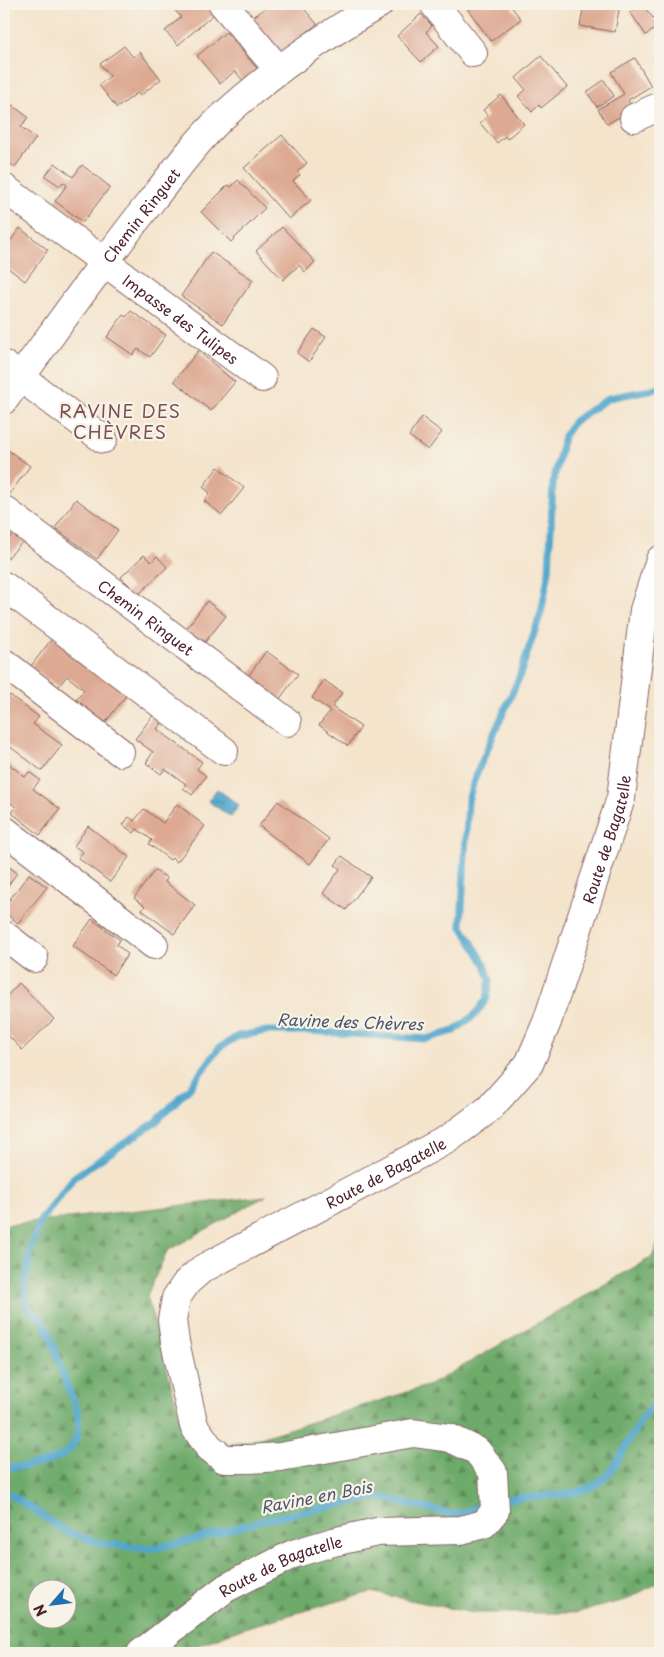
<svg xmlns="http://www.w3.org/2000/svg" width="664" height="1657" viewBox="0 0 664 1657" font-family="'Playpen Sans',sans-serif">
	<defs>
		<pattern id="forest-firs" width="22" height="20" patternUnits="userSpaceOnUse" patternTransform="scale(1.25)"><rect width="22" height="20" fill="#6eaa6a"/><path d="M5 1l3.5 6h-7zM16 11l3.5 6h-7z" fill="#5c8a57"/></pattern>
		<pattern id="water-ripples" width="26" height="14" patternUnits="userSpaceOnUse" patternTransform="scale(1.25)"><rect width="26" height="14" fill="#50a6cc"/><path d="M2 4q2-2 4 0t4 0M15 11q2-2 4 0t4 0" fill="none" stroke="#4487a6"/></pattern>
	</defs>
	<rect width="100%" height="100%" fill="#f7f3e8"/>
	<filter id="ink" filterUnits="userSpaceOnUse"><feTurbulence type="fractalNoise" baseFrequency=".02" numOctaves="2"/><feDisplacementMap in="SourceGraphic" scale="10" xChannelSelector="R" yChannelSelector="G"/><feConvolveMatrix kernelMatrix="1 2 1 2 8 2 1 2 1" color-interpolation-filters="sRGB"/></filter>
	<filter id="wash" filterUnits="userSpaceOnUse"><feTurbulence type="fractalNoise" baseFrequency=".0096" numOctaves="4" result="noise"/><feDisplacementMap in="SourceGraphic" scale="20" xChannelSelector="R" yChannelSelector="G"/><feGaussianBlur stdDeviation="1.12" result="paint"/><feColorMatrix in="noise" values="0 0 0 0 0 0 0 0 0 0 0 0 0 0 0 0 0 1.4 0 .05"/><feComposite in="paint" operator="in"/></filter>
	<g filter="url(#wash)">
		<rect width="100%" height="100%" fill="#f4e4cc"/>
		<path fill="url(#forest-firs)" stroke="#5c644a" fill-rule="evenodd" d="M266,1196L167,1251L147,1296L184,1431L216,1445L250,1441L430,1385L652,1257L660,1239V1582L625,1600L575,1613H473L371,1592L247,1627L176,1653H4V1225ZM38,1590H68V1620H38Z"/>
		<path fill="url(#water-ripples)" stroke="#4d627c" d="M217,789L239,805L231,817L208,801Z"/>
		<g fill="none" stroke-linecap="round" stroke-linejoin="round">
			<g stroke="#50a6cc" stroke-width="7">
				<path d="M4,1468C35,1465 83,1464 78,1418C76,1403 67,1386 62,1372C57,1357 50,1330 41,1318C37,1314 31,1310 26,1306L25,1287L30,1252L40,1221L74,1177L156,1122L190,1087L219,1048L238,1036L267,1031H308L426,1039L454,1031L476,1014L487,998L490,980L485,964L461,925L468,801L475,777L518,680L541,613L549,571L553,483L564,436L574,421L609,398L660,388"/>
				<path d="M4,1490L65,1531L99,1543L147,1549L189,1541L267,1519L378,1497L455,1515L488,1503"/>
				<path d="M501,1500C523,1496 544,1497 566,1494C612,1488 616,1460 637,1427C643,1416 652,1406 660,1397"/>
			</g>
		</g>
		<g id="blocks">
			<g fill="#dda992">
				<path d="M169,4H206L215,13L178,45L165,31L181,17Z"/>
				<path d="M270,4H300L317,24L275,58L246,23Z"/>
				<path d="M464,4H509L521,19L491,41Z"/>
				<path d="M584,4H620L615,32L580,26Z"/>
				<path d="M642,4L659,26L646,35L630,12Z"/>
				<path d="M421,14L432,26L426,32L439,46L421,62L397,36Z"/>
				<path d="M226,32L259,71L245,83L235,71L220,84L197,56Z"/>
				<path d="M124,46L133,57L140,52L161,79L140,96L137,93L117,108L99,85L110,76L100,64Z"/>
				<path d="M541,56L567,87L541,108L539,105L532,112L518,96L526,90L516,78Z"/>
				<path d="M635,58L651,86L628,100L633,109L607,124L598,109L624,94L611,72Z"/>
				<path d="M604,80L614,96L597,107L587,92Z"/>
				<path d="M501,95L524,124L507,139L505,136L497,143L480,123L488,116L483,110Z"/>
				<path d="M4,99L28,117L21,127L36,138L15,167L4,160Z"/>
				<path d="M282,135L307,163L297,172L300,175L293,181L311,200L289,219L244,168Z"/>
				<path d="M55,163L73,177L82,165L110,187L83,222L55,201L67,185L63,182L60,186L45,176Z"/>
				<path d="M238,180L265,208L231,242L201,212L228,185L231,187Z"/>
				<path d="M282,227L315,262L305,272L299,265L283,280L256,251Z"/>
				<path d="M20,228L48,250L25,281L4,265V241L8,244Z"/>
				<path d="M211,252L253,280L223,324L181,296Z"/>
				<path d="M131,311L166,335L150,357L138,349L133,355L107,337L123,315L126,317Z"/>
				<path d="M314,329L326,337L309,362L297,353Z"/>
				<path d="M198,351L235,382L211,411L174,381Z"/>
				<path d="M422,417L442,432L428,450L409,436Z"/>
				<path d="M4,447L30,466L5,500L4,499Z"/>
				<path d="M218,467L244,488L222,515L204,501L210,493L203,487Z"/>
				<path d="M76,499L118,530L97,559L55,528Z"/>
				<path d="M17,530L26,538L4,562V544Z"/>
				<path d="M144,555L151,562L157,556L167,567L133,600L126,593L132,588L121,577Z"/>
				<path d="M207,601L226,616L205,642L197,636L192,642L182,634Z"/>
				<path d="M54,636L128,693L104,724L75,702L84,690L67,676L58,687L31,666Z"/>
				<path d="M266,651L298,674L276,704L245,681Z"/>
				<path d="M324,680L342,693L332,707L361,727L348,746L319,725L330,711L312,698Z"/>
				<path d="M10,695L39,717L33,724L62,745L42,771L4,742V702Z"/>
				<path d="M157,710L166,717L157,729L202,762L197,769L206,776L192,795L183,788L186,784L165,769L161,774L146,763L153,752L135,739Z"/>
				<path d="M4,760L25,777L29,772L40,780L33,789L60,809L40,835L12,813L16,807L7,800L4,804Z"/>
				<path d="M278,801L329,839L310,864L259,826Z"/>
				<path d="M177,804L205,826L177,862L172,858L170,860L149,844L152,840L137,829L134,833L123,825L129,817L134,821L144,809L163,823Z"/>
				<path d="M88,826L129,857L110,882L78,858L83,852L74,846Z"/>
				<path d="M342,856L371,877L346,910L323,893L340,869L335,865Z"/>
				<path d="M4,863L17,873L4,891Z"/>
				<path d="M155,870L167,878L165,882L195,905L174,934L142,910L145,906L134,898Z"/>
				<path d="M29,874L47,887L18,923L4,912V907Z"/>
				<path d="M92,919L120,940L117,945L128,954L113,975L73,946Z"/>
				<path d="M19,983L54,1019L22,1050L4,1031V1013L7,1010L4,1007V999Z"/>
			</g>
		</g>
	</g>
	<g filter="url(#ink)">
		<use href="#blocks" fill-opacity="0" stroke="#866463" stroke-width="1"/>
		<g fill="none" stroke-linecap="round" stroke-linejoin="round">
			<defs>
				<g id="minor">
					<path d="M223,4L279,70"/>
					<path d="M434,4L473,53"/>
					<path d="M634,118L660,106"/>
					<path id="s1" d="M4,188L262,378"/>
					<path d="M4,365L103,439"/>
					<path id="s2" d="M4,400C53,333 100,265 152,200C174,172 195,143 220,119C268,74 323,37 379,4"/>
					<path id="s3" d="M4,510L287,722"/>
					<path d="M4,586L224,751"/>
					<path d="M4,663L120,752"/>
					<path d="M4,830L154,945"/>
					<path d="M4,935L34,958"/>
				</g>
				<g id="major">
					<path id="s4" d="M141,1653L226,1588L293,1554L333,1542L377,1532L461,1530L484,1524L495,1511L493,1472L477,1451L450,1438L413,1433L280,1457L250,1459H224L209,1447L194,1426L175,1342L172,1320L176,1298L187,1282L202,1269L448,1139L489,1109L529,1064L547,1022L621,798L644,610L660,560"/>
				</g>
			</defs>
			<use href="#minor" stroke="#866463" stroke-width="30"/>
			<use href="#major" stroke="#866463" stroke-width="30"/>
			<use href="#minor" stroke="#fff" stroke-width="28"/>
			<use href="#major" stroke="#fff" stroke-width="28"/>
		</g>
	</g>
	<g text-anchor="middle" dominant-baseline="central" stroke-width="4.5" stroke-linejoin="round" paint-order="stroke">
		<g font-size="15" fill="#4a1f2b" stroke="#f7f3e8">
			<text stroke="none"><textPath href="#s2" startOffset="230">Chemin Ringuet</textPath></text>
			<text stroke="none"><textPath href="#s1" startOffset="220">Impasse des Tulipes</textPath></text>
			<text stroke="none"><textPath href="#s3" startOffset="178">Chemin Ringuet</textPath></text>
			<text stroke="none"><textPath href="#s4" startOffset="1560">Route de Bagatelle</textPath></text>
			<text stroke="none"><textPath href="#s4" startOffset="1140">Route de Bagatelle</textPath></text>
			<text stroke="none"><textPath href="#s4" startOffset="166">Route de Bagatelle</textPath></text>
		</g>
		<g font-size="16" font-style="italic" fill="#4c556b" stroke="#f7f3e8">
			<text transform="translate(350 1021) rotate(2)">Ravine des Chèvres</text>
			<text transform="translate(316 1496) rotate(-11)">Ravine en Bois</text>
		</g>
		<g font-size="18" letter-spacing="1" fill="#7d4f4f" stroke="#f7f3e8">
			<text x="120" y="410">RAVINE DES<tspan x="120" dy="21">CHÈVRES</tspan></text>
		</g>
	</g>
	<rect width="664" height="1657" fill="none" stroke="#f7f3e8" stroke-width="20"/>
	<g transform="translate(52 1604) rotate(242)"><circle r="24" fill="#f7f3e8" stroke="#b29e9c"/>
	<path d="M0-4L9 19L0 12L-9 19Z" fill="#1f6fb2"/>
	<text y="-8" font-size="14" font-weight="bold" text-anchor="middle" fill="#4a1f2b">N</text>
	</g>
</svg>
